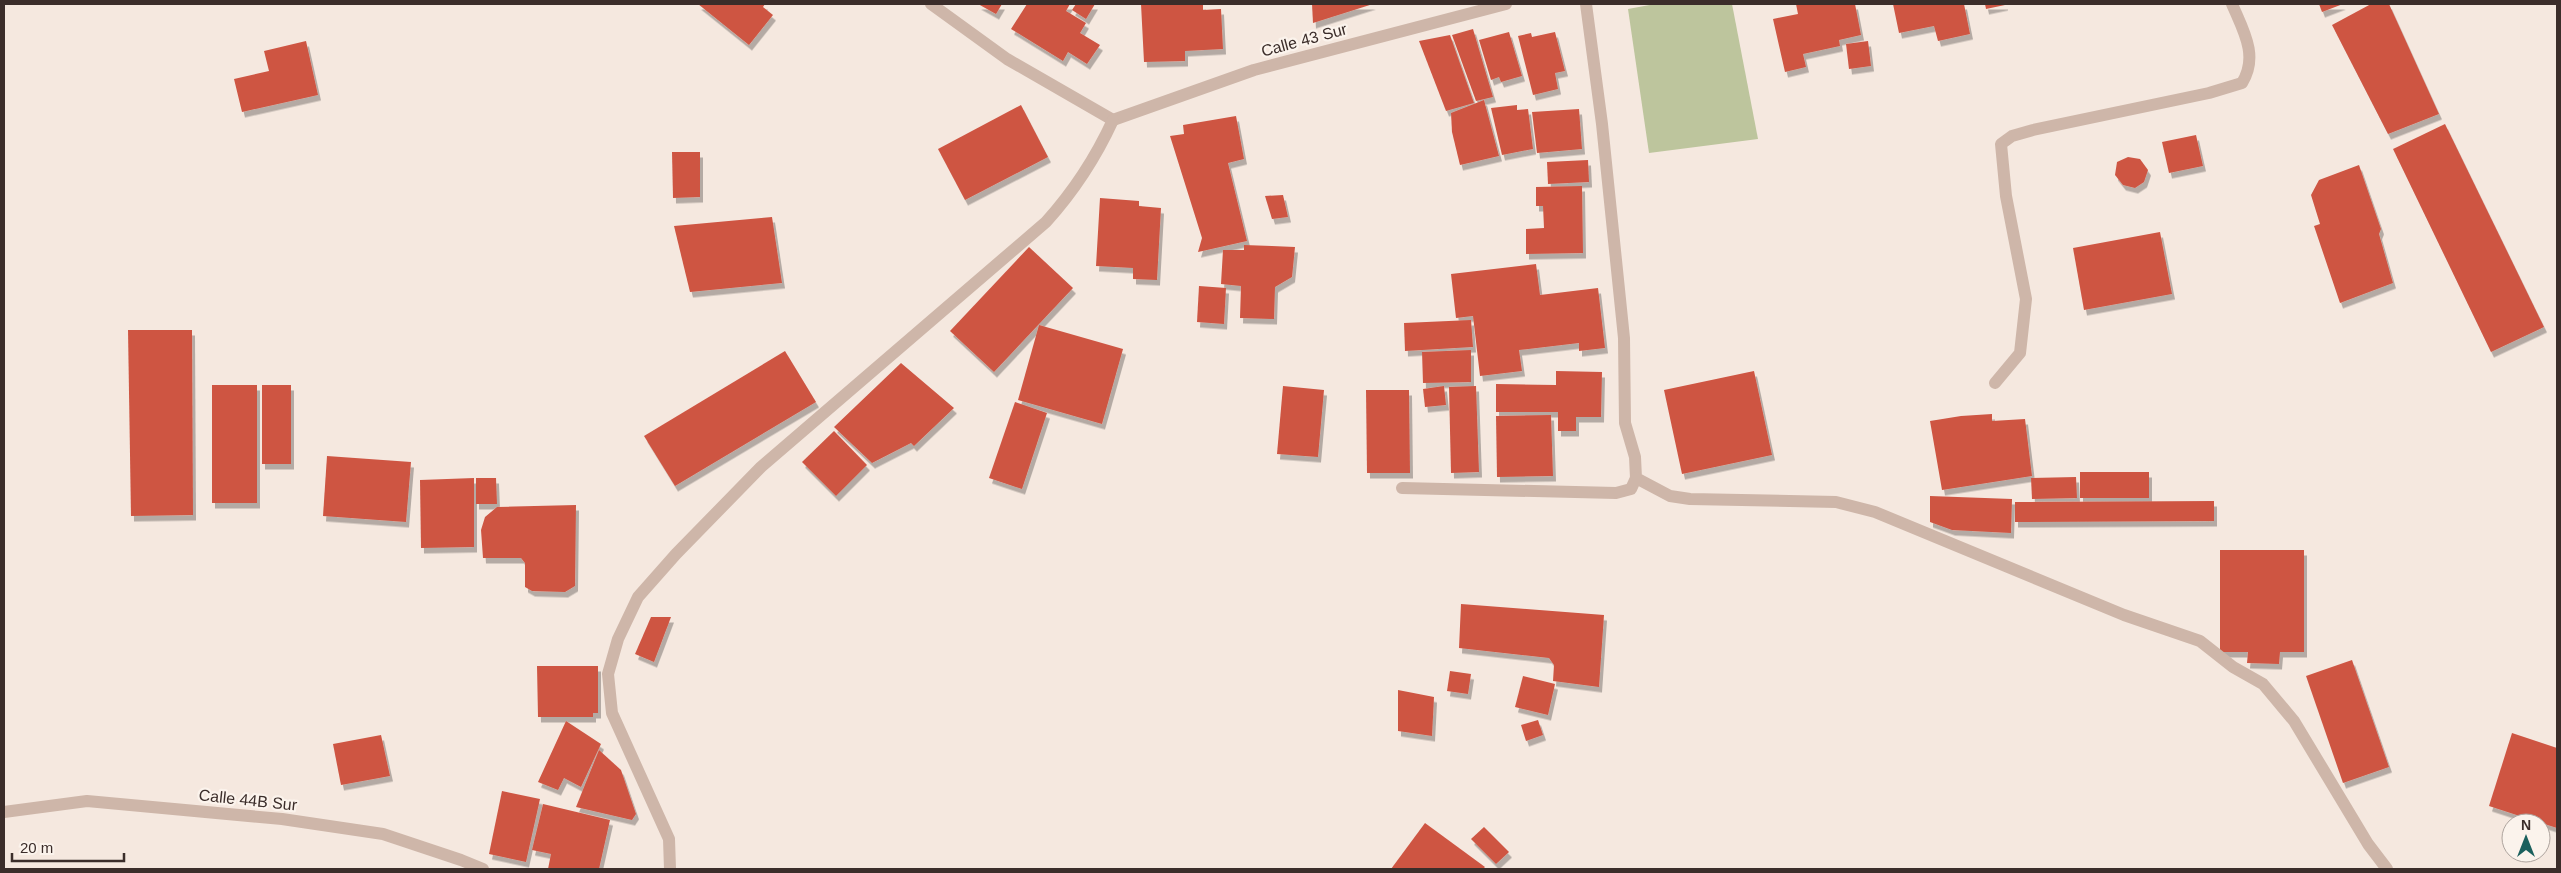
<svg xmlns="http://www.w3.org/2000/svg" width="2561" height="873" viewBox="0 0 2561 873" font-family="Helvetica,sans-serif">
	<defs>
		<filter id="shadow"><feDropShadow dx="3" dy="5.5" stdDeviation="0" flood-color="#0004"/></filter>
	</defs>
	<rect width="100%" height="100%" fill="#f5e8df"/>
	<path fill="#bdc59d" d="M1655,4H1732L1758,139L1649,153L1628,9Z"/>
	<g fill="#ce5543" filter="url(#shadow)">
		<path d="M698,4H765L763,7L773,15L749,45Z"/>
		<path d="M978,4H1002L996,14Z"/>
		<path d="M1027,4H1070L1066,11L1086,23L1080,33L1100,45L1087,64L1068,52L1063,61L1011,29Z"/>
		<path d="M1076,4H1095L1086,19L1072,10Z"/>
		<path d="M1141,4H1203V10L1221,9L1223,49L1185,51V61L1144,62Z"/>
		<path d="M1312,4H1373L1313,23Z"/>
		<path d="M1796,4H1855L1861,35L1839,40L1840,46L1803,54L1806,67L1785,72L1773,19L1798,14Z"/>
		<path d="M1893,4H1964L1970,34L1938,41L1934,26L1899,33Z"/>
		<path d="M1985,4H2005V5L1986,9Z"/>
		<path d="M2319,4H2343L2322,12Z"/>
		<path d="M2371,4H2389L2439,114L2388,134L2332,25Z"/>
		<path d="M1473,29L1493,97L1476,101L1452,35Z"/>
		<path d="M1509,32L1522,76L1501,82L1499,77L1491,80L1479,40Z"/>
		<path d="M1555,32L1565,71L1555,73L1558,89L1533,95L1518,36L1531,33L1532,37Z"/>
		<path d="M1450,35L1474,103L1446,111L1419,41Z"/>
		<path d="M306,41L318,95L242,112L234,79L269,71L264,51Z"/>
		<path d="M1868,41L1871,66L1849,69L1846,44Z"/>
		<path d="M1484,100L1499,156L1460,165L1452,132L1451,113Z"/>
		<path d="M1021,105L1048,157L965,200L938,149Z"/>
		<path d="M1517,105V110L1528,109L1533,149L1502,155L1491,108Z"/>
		<path d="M1579,109L1582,149L1537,153L1532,112Z"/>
		<path d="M1236,116L1244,159L1228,163L1247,241L1198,252L1202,238L1170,136L1184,134L1183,125Z"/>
		<path d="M2445,124L2544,327L2491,352L2393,149Z"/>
		<path d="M2196,135L2203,166L2169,173L2162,142Z"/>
		<path d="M672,152H700V197L673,198Z"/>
		<path d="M2128,157L2140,159L2148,170L2144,182L2135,188L2123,185L2115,175L2117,162Z"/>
		<path d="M1588,160L1589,182L1548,184L1547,162Z"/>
		<path d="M2359,165L2381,229L2379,234L2393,283L2340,303L2314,226L2320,224L2311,195L2319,180Z"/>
		<path d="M1582,186L1583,253L1526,254V229L1544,228L1543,206H1536V187Z"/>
		<path d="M1283,195L1288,217L1272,219L1265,196Z"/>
		<path d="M1100,198L1139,201V206L1161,208L1157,280L1133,279V268L1096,266Z"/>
		<path d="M772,217L782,283L690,292L674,226Z"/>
		<path d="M2160,232L2172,294L2084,310L2073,248Z"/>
		<path d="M1244,245L1295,247L1292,277L1275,287L1274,319L1240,318L1241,286L1221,284L1223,250H1244Z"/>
		<path d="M1029,247L1073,288L994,372L950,331Z"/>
		<path d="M1536,264L1540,295L1598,288L1605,348L1579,351V343L1519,350L1522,371L1480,376L1473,316L1456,318L1451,274Z"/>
		<path d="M1199,286L1226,288L1224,324L1197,322Z"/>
		<path d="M1471,320L1473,347L1405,351L1404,323Z"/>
		<path d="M1039,325L1123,349L1102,424L1018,400Z"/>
		<path d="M128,330H192L193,515L131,516Z"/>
		<path d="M1471,350V382L1423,383L1422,352Z"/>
		<path d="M785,351L816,402L675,486L644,436Z"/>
		<path d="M901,363L954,408L914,446L911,443L872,463L834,427Z"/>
		<path d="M1556,371L1602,372L1601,417H1576V431H1558V412H1496V384L1556,385Z"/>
		<path d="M1754,371L1772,455L1682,474L1664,390Z"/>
		<rect x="212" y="385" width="45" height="118"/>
		<rect x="262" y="385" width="29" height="79"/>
		<path d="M1283,386L1324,390L1318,457L1277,454Z"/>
		<path d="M1444,386L1446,405L1425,407L1423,389Z"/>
		<path d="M1476,386L1479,472L1451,473L1449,387Z"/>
		<path d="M1366,390H1409L1410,473H1367Z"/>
		<path d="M1015,402L1047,413L1022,489L989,478Z"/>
		<path d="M1992,414V421L2025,419L2032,476L1942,490L1930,421L1961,416Z"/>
		<path d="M1551,415L1553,476L1497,477L1496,416Z"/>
		<path d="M834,431L867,465L836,496L802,462Z"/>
		<path d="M327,456L411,462L406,522L323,516Z"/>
		<rect x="2080" y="472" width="69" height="26"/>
		<path d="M2076,477L2077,498L2032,499L2031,478Z"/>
		<path d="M474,478V547L421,548L420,480Z"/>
		<path d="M476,478H496L497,504H476Z"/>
		<path d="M1930,496L2012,499L2011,533L1952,530L1930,522Z"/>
		<path d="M2214,501V521L2015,522V502Z"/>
		<path d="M576,505L575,586L565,592L532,591L525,587V563L521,558H483L481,530L485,517L497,507Z"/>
		<path d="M2220,550H2304V652H2280L2279,664L2247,663L2248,652H2220Z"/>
		<path d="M1461,604L1604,615L1599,687L1553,681L1554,665L1549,658L1459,648Z"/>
		<path d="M651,617H671L654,662L635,654Z"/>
		<path d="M2352,660L2389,767L2343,783L2306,676Z"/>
		<path d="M537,666H598V713H593V717H538Z"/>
		<path d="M1450,671L1471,674L1468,694L1447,691Z"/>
		<path d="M1523,676L1555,684L1548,715L1515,707Z"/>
		<path d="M1398,690L1434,697L1432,736L1398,731Z"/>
		<path d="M1538,720L1543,735L1526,741L1521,725Z"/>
		<path d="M566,721L601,744L581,787L564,778L558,790L538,782Z"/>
		<path d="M2512,733L2557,748V828L2489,806Z"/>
		<path d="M381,735L390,776L341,785L333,744Z"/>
		<path d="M599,750L621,770L636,814L632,820L576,807Z"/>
		<path d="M502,791L540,799L526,862L489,854Z"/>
		<path d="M543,804L610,820L599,869H548L551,854L532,850Z"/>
		<path d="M1425,823L1485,867L1483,869H1391Z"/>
		<path d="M1484,827L1509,852L1496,864L1471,839Z"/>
	</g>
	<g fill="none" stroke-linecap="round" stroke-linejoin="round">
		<g stroke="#ceb6a9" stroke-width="12">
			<path d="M931,4L1007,59L1113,120"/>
			<path d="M1586,4L1602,124L1624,338L1625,423L1635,457L1636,478L1670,496L1690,499L1836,502L1875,512L2124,615L2200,641L2233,667L2263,684L2294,721L2368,844L2387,869"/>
			<path d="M1113,120L1254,70L1506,4"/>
			<path d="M1995,383L2020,353L2026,299L2006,196L2001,144L2012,136L2033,130L2209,93L2242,83C2259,56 2243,30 2232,4"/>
			<path d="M1402,488L1616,493L1631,489L1636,478"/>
			<path d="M4,812L87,801L282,819L383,834L461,860L483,869"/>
			<path d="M670,869L669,839L612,713L608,674L618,639L638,597L676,554L761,467L1046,222C1074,191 1096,157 1113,120"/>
		</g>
	</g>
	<g text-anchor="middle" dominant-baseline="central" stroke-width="4.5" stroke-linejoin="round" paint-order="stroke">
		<g font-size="16" fill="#3b2d2a" stroke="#fbf3ec">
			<text transform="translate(1304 40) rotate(-15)">Calle 43 Sur</text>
			<text transform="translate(248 800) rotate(6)">Calle 44B Sur</text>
		</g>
	</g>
	<rect width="2561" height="873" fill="none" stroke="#3b2d2a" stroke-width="10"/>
	<g transform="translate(2526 838)"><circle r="24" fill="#fbf3ec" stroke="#aea49e"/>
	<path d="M0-4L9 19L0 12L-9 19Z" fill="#1b605d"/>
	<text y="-8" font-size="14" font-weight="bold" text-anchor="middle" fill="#3b2d2a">N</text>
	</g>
	<path d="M12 853v8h112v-8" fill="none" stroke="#3b2d2a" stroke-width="2.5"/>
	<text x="20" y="853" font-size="15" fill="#3b2d2a" stroke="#fbf3ec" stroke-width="4" paint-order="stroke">20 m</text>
</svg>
